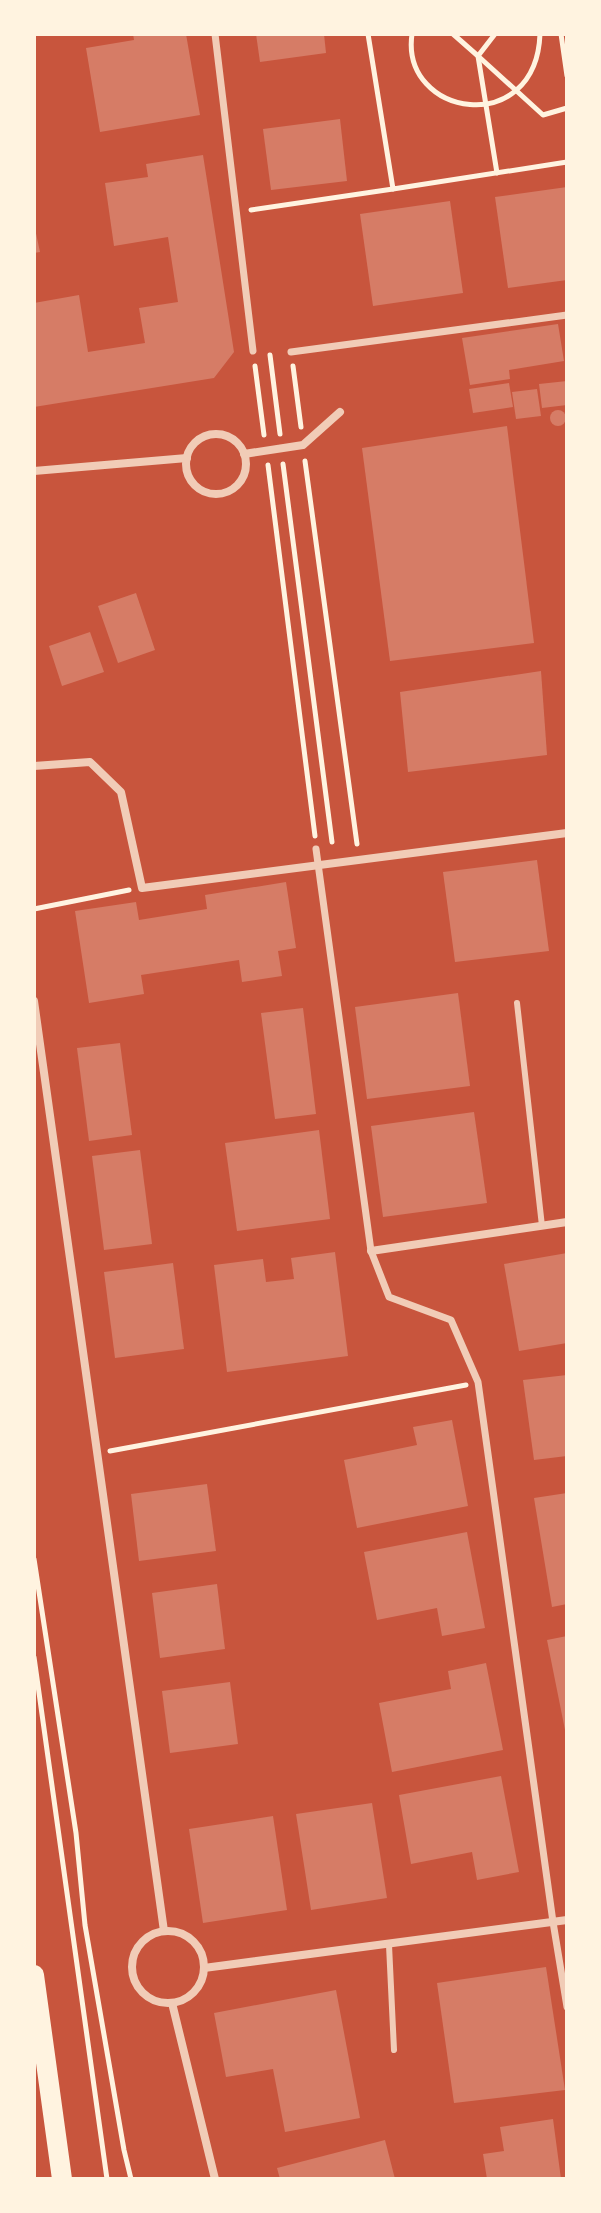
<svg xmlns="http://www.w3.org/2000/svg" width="601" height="2213" viewBox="0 0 601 2213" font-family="Cabin,sans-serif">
	<rect width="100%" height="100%" fill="#c8553d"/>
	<g fill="#d67c66">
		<path d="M133,34H186L200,115L100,132L86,48L134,40Z"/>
		<path d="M256,34H324L326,53L260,62Z"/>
		<path d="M340,119L347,181L271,190L263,129Z"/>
		<path d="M203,155L234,352L214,378L34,407V303L79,295L88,352L145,343L139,308L178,302L168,237L114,246L105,183L148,177L146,164Z"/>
		<path d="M567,187V280L508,288L495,197Z"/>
		<path d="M450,201L463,293L373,306L360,214Z"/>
		<path d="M34,224L40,252L34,253Z"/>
		<path d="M558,324L564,361L509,370L510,379L470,385L462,338Z"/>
		<path d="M567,381V405L542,408L539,384Z"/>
		<path d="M509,383L513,407L473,413L469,389Z"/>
		<path d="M537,389L541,416L516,419L512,392Z"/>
		<circle cx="558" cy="418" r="8"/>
		<path d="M507,426L534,643L390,661L362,448Z"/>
		<path d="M136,593L155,650L118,663L98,606Z"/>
		<path d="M90,632L104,672L62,686L49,646Z"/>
		<path d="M541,671L547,755L408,772L400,692Z"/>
		<path d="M537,860L549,951L455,962L443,872Z"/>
		<path d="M286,882L296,948L278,951L282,976L242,982L239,960L141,975L144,994L89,1003L75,911L136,902L139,920L207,909L205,895Z"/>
		<path d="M458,993L470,1086L367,1099L355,1007Z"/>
		<path d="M303,1008L316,1114L275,1119L261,1013Z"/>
		<path d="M120,1043L132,1135L89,1141L77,1048Z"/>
		<path d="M474,1112L487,1203L383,1217L371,1126Z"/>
		<path d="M319,1130L330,1219L237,1231L225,1143Z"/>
		<path d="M140,1150L152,1244L104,1250L92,1156Z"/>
		<path d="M335,1252L348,1356L227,1372L214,1265L263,1259L266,1282L294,1279L291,1258Z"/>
		<path d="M567,1253V1343L519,1351L504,1264Z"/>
		<path d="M173,1263L184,1349L115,1358L104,1272Z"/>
		<path d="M567,1375V1456L534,1460L523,1380Z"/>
		<path d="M452,1420L468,1506L357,1528L344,1460L417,1445L413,1427Z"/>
		<path d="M207,1484L216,1551L139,1561L131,1494Z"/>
		<path d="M567,1493V1604L552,1607L534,1498Z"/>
		<path d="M467,1532L485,1628L442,1636L437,1608L377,1620L364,1552Z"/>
		<path d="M217,1584L225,1649L160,1658L152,1593Z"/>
		<path d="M567,1636V1735H566L547,1640Z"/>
		<path d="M486,1663L503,1750L392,1772L379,1703L451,1689L448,1671Z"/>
		<path d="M230,1682L238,1744L170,1753L162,1691Z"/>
		<path d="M501,1776L519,1872L477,1880L472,1852L411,1864L399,1795Z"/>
		<path d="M372,1803L387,1898L311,1910L296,1814Z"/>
		<path d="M273,1816L287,1910L203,1923L189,1829Z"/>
		<path d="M546,1967L565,2090L454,2103L437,1983Z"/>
		<path d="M336,1990L360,2118L285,2132L273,2069L226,2077L214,2013Z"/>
		<path d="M553,2119L561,2179H487L483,2154L504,2151L500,2127Z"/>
		<path d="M385,2140L395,2179H280L277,2168Z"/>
	</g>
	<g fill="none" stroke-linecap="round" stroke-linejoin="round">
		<g stroke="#fff3e0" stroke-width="5">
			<path d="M368,34L393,189L567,162"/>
			<path d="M412,34C400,117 536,139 540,34"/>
			<path d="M453,34L478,56L497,173"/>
			<path d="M495,34L478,56L543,115L567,108"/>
			<path d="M561,34L567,76"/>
			<path d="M251,210L393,189"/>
			<path d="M270,355L280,434"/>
			<path d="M255,366L264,435"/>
			<path d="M293,366L301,427"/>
			<path d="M305,461L357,844"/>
			<path d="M283,464L332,842"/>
			<path d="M268,465L315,836"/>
			<path d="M34,909L129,890"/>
			<path d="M110,1451L466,1385"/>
			<path d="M34,1559L76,1833L85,1925L124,2150L131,2179"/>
			<path d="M34,1657L107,2179"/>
		</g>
		<g stroke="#f1ccb7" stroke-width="6">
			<path d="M517,1003L542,1226"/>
			<path d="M389,1945L394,2050"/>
		</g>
		<g stroke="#f1ccb7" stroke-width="7">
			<path d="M215,34L253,351"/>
			<path d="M291,352L567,315"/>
			<path d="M316,849L371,1251L389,1297L451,1320L478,1382L553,1922L567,2007"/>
		</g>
		<g stroke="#f1ccb7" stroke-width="8">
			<circle cx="216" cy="464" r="30"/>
			<path d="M244,454L303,445L340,412"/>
			<path d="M34,471L187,458"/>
			<path d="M34,766L90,762L121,792L142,888L567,833"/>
			<path d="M34,1001L164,1931"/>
			<path d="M371,1251L567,1222"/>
			<circle cx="168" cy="1967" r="36"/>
			<path d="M204,1968L567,1920"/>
			<path d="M172,2003L215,2179"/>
		</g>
		<path stroke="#fff3e0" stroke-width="20" d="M34,1975L62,2179"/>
	</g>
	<rect width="601" height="2213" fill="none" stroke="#fff3e0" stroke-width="72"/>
</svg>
